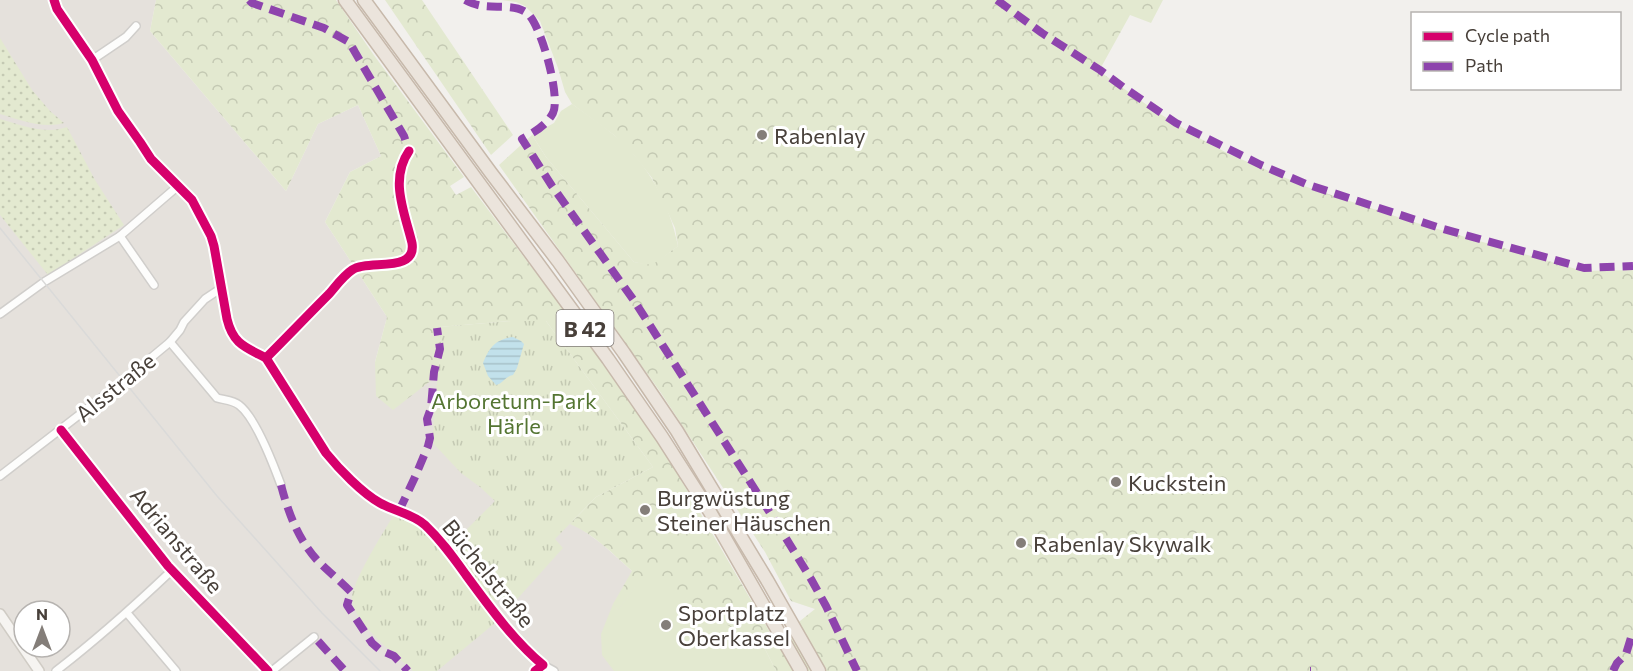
<svg xmlns="http://www.w3.org/2000/svg" width="1633" height="671" viewBox="0 0 1633 671" font-family="Commissioner,sans-serif">
	<defs>
		<pattern id="forest-crowns" width="20" height="18" patternUnits="userSpaceOnUse" patternTransform="scale(1.5)"><rect width="20" height="18" fill="#e3e9d0"/><path d="M2 6a3 3 0 1 1 6 0M12 15a3 3 0 1 1 6 0" fill="none" stroke="#c4c9b3"/></pattern>
		<pattern id="park-tufts" width="24" height="20" patternUnits="userSpaceOnUse" patternTransform="scale(1.5)"><rect width="24" height="20" fill="#e3e9d0"/><path d="M3 7l-1-3M5 7V3M7 7l1-3M15 17l-1-3M17 17v-4M19 17l1-3" fill="none" stroke="#c4c9b3"/></pattern>
		<pattern id="garden-dots" width="8" height="8" patternUnits="userSpaceOnUse" patternTransform="scale(1.5)"><rect width="8" height="8" fill="#e3e9d0"/><path d="M2 2h.1M6 6h.1" fill="none" stroke="#c4c9b3" stroke-width="1.8" stroke-linecap="round"/></pattern>
		<pattern id="water-rules" width="6" height="5" patternUnits="userSpaceOnUse" patternTransform="scale(1.5)"><rect width="6" height="5" fill="#c2e1eb"/><path d="M0 2.5h6" fill="none" stroke="#a8c2ca"/></pattern>
	</defs>
	<rect width="100%" height="100%" fill="#f2f0ed"/>
	<path fill="#e5e1dc" fill-rule="evenodd" d="M0,0H156L150,31L286,191L318,124L358,105L381,156L350,172L325,222L387,317L375,362L445,370L580,528L602,544L632,571L646,572L776,671H0ZM24,611H60V647H24Z"/>
	<g fill="#e3e9d0">
		<path d="M572,104C586,114 601,124 614,135C647,162 670,204 678,246L652,266L634,262L546,157L532,135L554,123L561,111Z"/>
		<path d="M646,572L765,649L776,671H614L602,655L601,634L613,604L618,610Z"/>
	</g>
	<g fill="url(#forest-crowns)">
		<path d="M156,0H336L373,54L464,177L450,186L456,195L471,187L579,330L667,456L775,641L815,609L791,601L765,552L661,393L499,165L532,135L546,157L634,262L652,265L678,246L675,228L652,178L634,155L614,135L572,104L565,92L558,68L540,21L525,6L516,2L501,0H1163L1151,23L1130,15L1099,71L1157,112L1201,139L1229,154L1307,187L1410,221L1583,271L1633,270V671H776L765,649L646,573L618,610L613,604L632,571C613,554 594,534 570,524L596,497L653,467L546,321H511L439,327L442,350L437,376L393,410L376,396L375,362L387,317L325,222L350,172L381,156L358,105L318,124L286,191L150,31Z"/>
		<path d="M385,0H422L513,135L491,155Z"/>
	</g>
	<g fill="url(#park-tufts)">
		<path d="M511,321H546L653,467L596,497L555,539L563,548L510,607L500,596L490,605L448,548L495,501L480,487L461,473L432,442L438,369L442,350L439,327Z"/>
		<path d="M395,513L424,526L443,551L495,623L437,671H413C394,653 357,626 352,601C349,586 386,528 395,513Z"/>
	</g>
	<g fill="url(#garden-dots)">
		<path d="M0,38L32,90L50,111L64,123C43,129 20,120 0,114Z"/>
		<path d="M0,119C21,125 46,135 67,127L95,180L124,225L48,275L0,215Z"/>
	</g>
	<path fill="url(#water-rules)" d="M513,337L521,341L524,344L517,368L513,375C504,377 504,383 496,385L488,376L483,363C489,348 495,339 513,337Z"/>
	<g fill="none" stroke-linecap="round" stroke-linejoin="round">
		<defs>
			<g id="street">
				<path d="M54,0L57,9L92,60L118,111L140,142L151,159L192,200L211,236L214,246L227,319C233,344 245,347 266,358L326,453C339,469 362,493 380,503C394,511 413,514 425,525C441,540 453,557 466,575C489,606 513,640 543,665L535,671"/>
				<path d="M92,60L126,37L136,26"/>
				<path d="M120,236L154,285"/>
				<path d="M0,314L44,282L120,236L178,186"/>
				<path d="M170,342L217,398C224,400 233,400 239,405C255,417 274,466 281,485"/>
				<path d="M266,358C287,337 308,315 329,294C336,286 343,276 352,270C367,259 417,274 412,243C405,213 389,180 409,151"/>
				<path d="M61,430L168,566L268,671"/>
				<path d="M0,476L123,381L170,342L180,330L184,322L205,299L220,289"/>
				<path d="M127,613L176,671"/>
				<path d="M543,665L554,671"/>
				<path d="M56,671C95,641 132,608 168,574L174,571"/>
				<path d="M272,671L314,637"/>
			</g>
			<path id="secondary" d="M0,614L39,671"/>
			<g id="highway">
				<path d="M345,0L608,359L662,437L710,512L801,671"/>
				<path d="M364,0L491,173L558,261L624,353L677,431L767,580L819,671"/>
			</g>
		</defs>
		<use href="#street" stroke="#d0cecb" stroke-width="10"/>
		<use href="#secondary" stroke="#d0ccc5" stroke-width="12"/>
		<use href="#highway" stroke="#c7b9ab" stroke-width="15"/>
		<use href="#street" stroke="#fdfdfc" stroke-width="7"/>
		<use href="#secondary" stroke="#f6f4f1" stroke-width="9"/>
		<use href="#highway" stroke="#ebe4dc" stroke-width="12"/>
		<path stroke="#dadad9" stroke-width="1.5" d="M0,228L217,496L322,613L380,671"/>
		<g stroke="#8e44ad" stroke-width="8" stroke-dasharray="15 8" stroke-linecap="butt">
			<path d="M249,0L252,3L324,28L349,42L404,136L409,151"/>
			<path d="M465,0C469,2 473,4 478,5C493,9 514,3 527,13C541,24 561,97 553,113C546,126 534,132 522,139L552,186L635,302L779,527L811,579L826,606L857,671"/>
			<path d="M997,0L1042,33L1100,70L1123,87L1176,123L1261,165L1306,184L1440,228L1584,268L1633,266"/>
			<path d="M281,485C288,512 298,539 317,560C328,571 340,581 351,592L347,605L372,643L380,650L394,656L408,671"/>
			<path d="M399,511L415,477L428,446L430,438L427,419L431,408L434,372L440,349L437,328"/>
			<path d="M318,641L345,671"/>
			<path d="M1310,671H1311"/>
			<path d="M1613,671L1617,663L1626,654L1633,631"/>
		</g>
		<defs>
			<g id="cycleway">
				<path d="M54,0L57,9L92,60L118,111L140,142L151,159L192,200L211,236L214,246L227,319C233,344 245,347 266,358L326,453C339,469 362,493 380,503C394,511 413,514 425,525C441,540 453,557 466,575C489,606 513,640 543,665L535,671"/>
				<path d="M266,358C287,337 308,315 329,294C336,286 343,276 352,270C367,259 417,274 412,243C405,213 389,180 409,151"/>
				<path d="M61,430L168,566L268,671"/>
			</g>
		</defs>
		<use href="#cycleway" stroke="#fff" stroke-width="13"/>
		<use href="#cycleway" stroke="#d6006c" stroke-width="9"/>
	</g>
	<g fill="#847e79" stroke="#fff" stroke-width="2">
		<circle cx="762" cy="135" r="6"/>
		<circle cx="1116" cy="482" r="6"/>
		<circle cx="645" cy="510" r="6"/>
		<circle cx="1021" cy="543" r="6"/>
		<circle cx="666" cy="625" r="6"/>
	</g>
	<g text-anchor="middle" dominant-baseline="central" stroke-width="6" stroke-linejoin="round" paint-order="stroke">
		<rect fill="#fff" stroke="#7f7975" stroke-width="1.5" x="556.5" y="310" width="57" height="36" rx="4.5"/>
		<g font-size="21" font-weight="bold" fill="#48403a">
			<text x="585" y="328">B 42</text>
		</g>
		<g font-size="22" fill="#48403a" stroke="#fff" text-anchor="start">
			<text x="774" y="135">Rabenlay</text>
			<text x="1128" y="482">Kuckstein</text>
			<text x="657" y="497">Burgwüstung<tspan x="657" dy="25">Steiner Häuschen</tspan></text>
			<text x="1033" y="543">Rabenlay Skywalk</text>
			<text x="678" y="612">Sportplatz<tspan x="678" dy="25">Oberkassel</tspan></text>
		</g>
		<g font-size="22" fill="#48403a" stroke="#fff">
			<text transform="translate(115 387) rotate(-39)">Alsstraße</text>
			<text transform="translate(177 540) rotate(50)">Adrianstraße</text>
			<text transform="translate(489 573) rotate(51)">Büchelstraße</text>
		</g>
		<g font-size="22" fill="#547532" stroke="#fff">
			<text x="514" y="400">Arboretum-Park<tspan x="514" dy="25">Härle</tspan></text>
		</g>
	</g>
	<rect x="1411" y="12" width="210" height="78" fill="#ffffff" stroke="#b6b3b0" stroke-width="1.5"/>
	<rect x="1423" y="32" width="30" height="9" fill="#d6006c" stroke="#b6b3b0" stroke-width="1.5"/>
	<text x="1465" y="42" font-size="18" fill="#48403a">Cycle path</text>
	<rect x="1423" y="62" width="30" height="9" fill="#8e44ad" stroke="#b6b3b0" stroke-width="1.5"/>
	<text x="1465" y="72" font-size="18" fill="#48403a">Path</text>
	<g transform="translate(42 629)"><circle r="28" fill="#ffffff" stroke="#b6b3b0" stroke-width="1.5"/>
	<path d="M0-4.5L10 22L0 15L-10 22Z" fill="#847e79"/>
	<text y="-9" font-size="16" font-weight="bold" text-anchor="middle" fill="#48403a">N</text>
	</g>
</svg>
